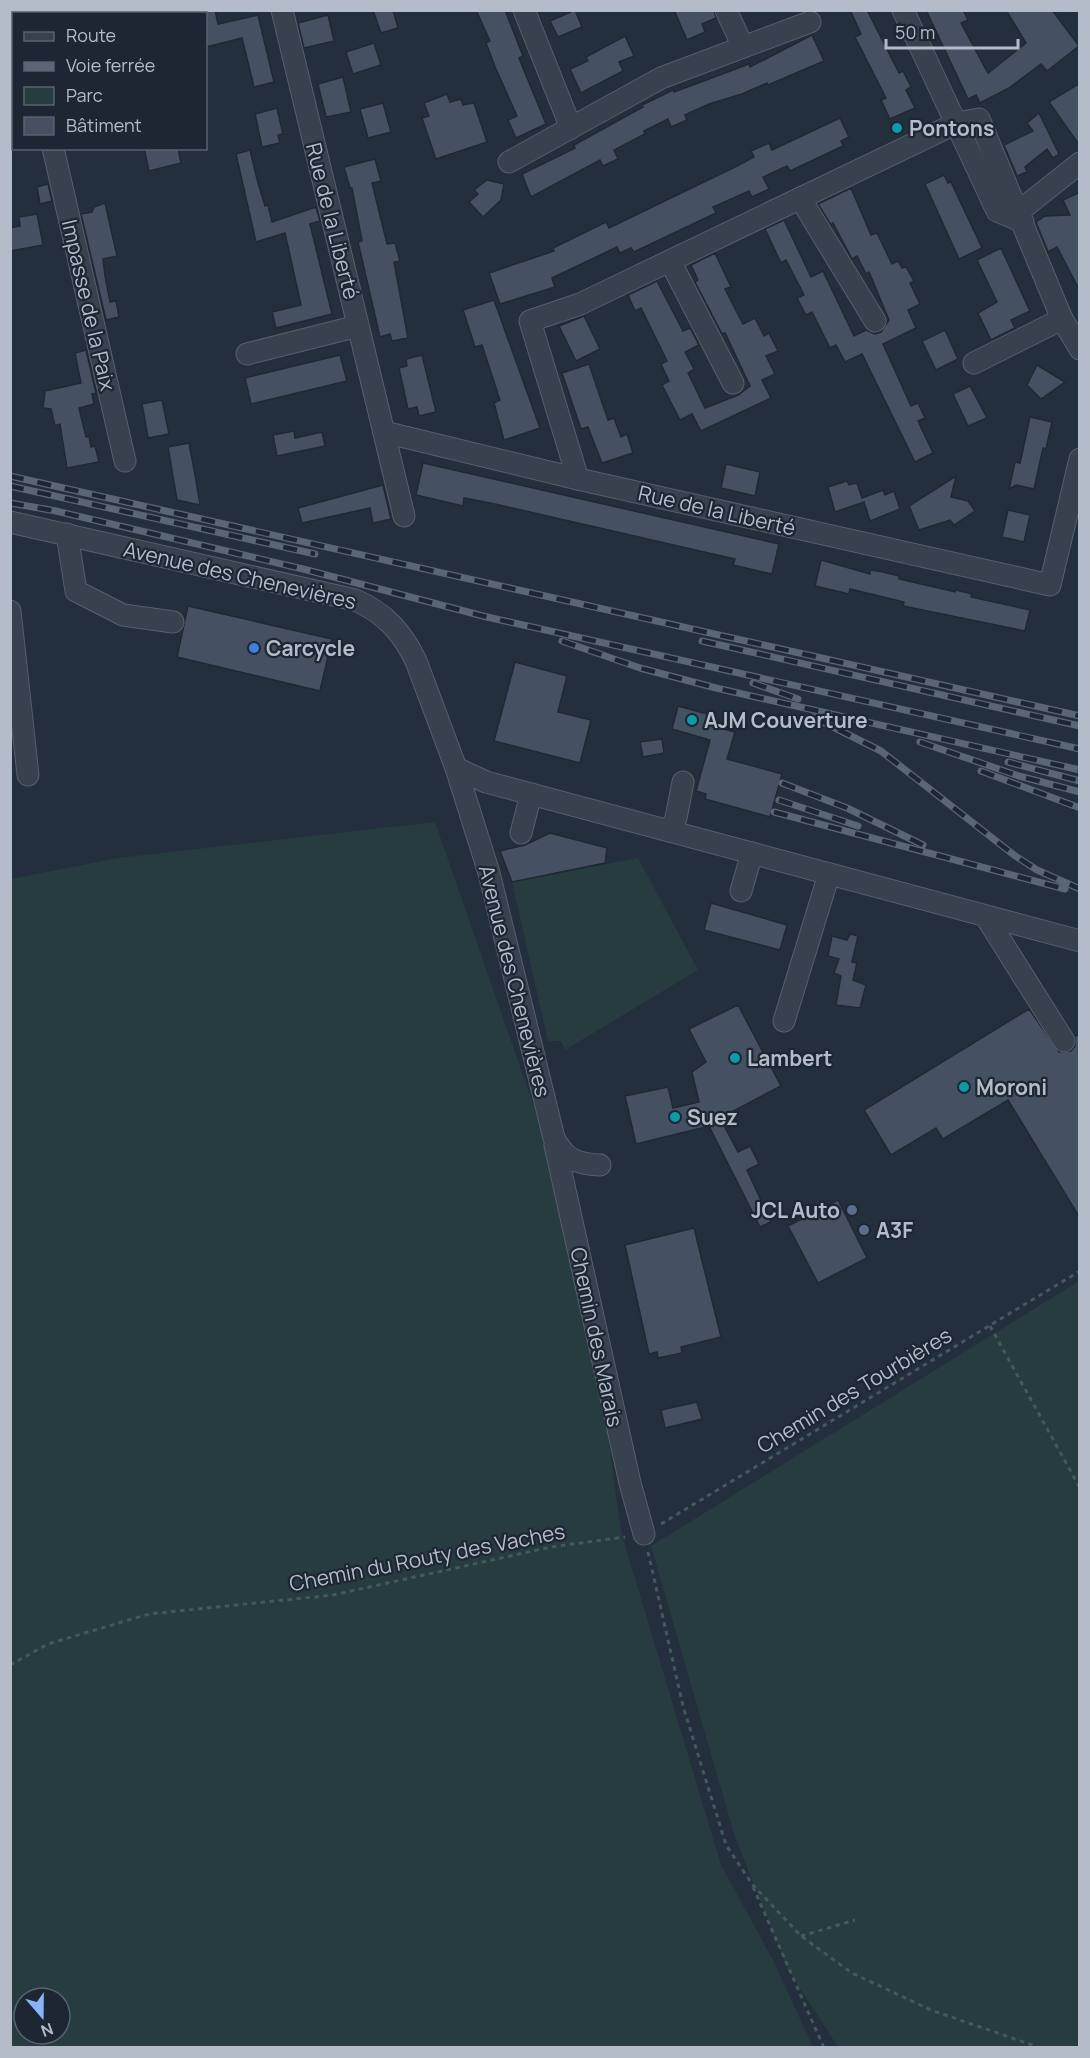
<svg xmlns="http://www.w3.org/2000/svg" width="1090" height="2058" viewBox="0 0 1090 2058" font-family="Manrope,sans-serif">
	<rect width="100%" height="100%" fill="#242f3e"/>
	<g fill="#263c3f" fill-rule="evenodd">
		<path d="M435,822L583,1248L621,1532L721,1865L773,1960L813,2047L11,2048V879L118,858ZM24,1998H60V2034H24Z"/>
		<path d="M638,858L698,970L565,1050L561,1041H548L512,882Z"/>
		<path d="M1079,1281V2047H838L787,1968L735,1837L651,1546Z"/>
	</g>
	<g fill="#455162" stroke="#1f2835" stroke-width="1.5">
		<path d="M206,10H215L218,24L258,15L274,82L254,87L242,38L206,47Z"/>
		<path d="M373,10H393L398,28L381,33Z"/>
		<path d="M476,10H505L523,56L519,58L546,124L516,138L508,120L517,116L496,69L486,43L490,41Z"/>
		<path d="M575,10L582,27L558,37L550,21Z"/>
		<path d="M674,10H714L716,18L702,24L705,32L687,40Z"/>
		<path d="M850,10H867L899,73L903,71L911,87L906,90L915,108L890,119L881,100L886,98L855,37L861,34Z"/>
		<path d="M926,10H963L968,20L961,23L988,73L1026,43L1006,10H1052L1079,46L1047,71L1041,64L1009,88L980,103L976,95L968,99Z"/>
		<path d="M328,15L334,41L304,48L298,23Z"/>
		<path d="M812,35L824,61L768,85L767,83L742,94L709,104L685,115L687,120L671,127L668,119L644,131L645,134L614,150L618,159L603,166L600,160L531,197L522,174L575,148L574,145L643,107L642,105L673,90L674,92L749,64L750,67Z"/>
		<path d="M625,36L634,56L619,62L623,71L581,93L570,69L588,61L586,57Z"/>
		<path d="M374,43L381,65L353,74L346,52Z"/>
		<path d="M343,77L351,112L326,117L318,84Z"/>
		<path d="M1080,83V146L1049,102Z"/>
		<path d="M447,94L450,102L461,99L463,105L474,103L487,142L436,159L422,118L429,116L424,103Z"/>
		<path d="M383,103L391,132L368,138L360,109Z"/>
		<path d="M277,108L283,134L278,135L280,143L262,147L255,114Z"/>
		<path d="M1039,113L1059,154L1053,158L1047,149L1025,167L1027,172L1017,176L1004,145L1033,131L1027,123Z"/>
		<path d="M840,118L849,137L841,141L843,146L790,171L787,166L763,177L769,189L752,197L749,191L713,207L716,213L634,252L631,248L620,253L617,247L552,278L555,287L500,304L489,273L554,251L553,248L606,222L609,228L737,166L754,157L751,151L769,143L772,150Z"/>
		<path d="M144,148H178L181,163L149,171Z"/>
		<path d="M250,150L258,183L265,206L268,205L272,222L316,207L320,221L310,224L332,314L276,328L272,312L301,305L285,233L256,242L236,154Z"/>
		<path d="M375,159L381,181L372,183L387,244L395,243L400,261L394,262L408,338L392,341L390,334L380,337L358,242L362,241L352,188H350L344,167Z"/>
		<path d="M944,175L948,183L951,182L982,248L959,259L925,184Z"/>
		<path d="M487,180L504,184L501,200L483,217L469,202L478,194L474,190Z"/>
		<path d="M48,184L52,201L40,204L37,187Z"/>
		<path d="M851,188L871,235L877,233L892,264L898,261L902,268L906,267L914,281L910,283L920,304L908,310L916,328L883,344L911,406L918,403L925,418L918,421L933,453L915,462L862,354L845,362L836,345L830,348L812,312L806,315L797,298L804,295L786,260L781,263L765,229L784,220L811,277L823,271L854,336L866,330L875,334L881,332L889,320L869,272L866,274L857,256L852,259L833,223L831,225L818,204Z"/>
		<path d="M1080,192V291L1057,247L1048,252L1036,222L1045,216L1070,215L1063,200Z"/>
		<path d="M105,203L117,256L103,259L105,276L110,302L116,301L119,317L106,320L81,214L92,212L94,207Z"/>
		<path d="M37,214L43,245L10,251V228L20,226L19,217Z"/>
		<path d="M1001,248L1030,311L1011,320L1015,328L991,340L978,313L997,302L977,260Z"/>
		<path d="M715,253L731,287L725,289L743,324L755,318L764,336L769,333L778,351L766,356L775,374L762,380L771,398L701,431L692,414L680,420L662,385L669,381L661,364L667,361L641,308L635,311L628,295L657,281L683,331L690,328L699,345L685,352L694,369L688,373L705,408L738,395L750,386L725,333L722,334L695,282L698,280L691,265Z"/>
		<path d="M494,300L540,428L504,440L494,403L500,400L482,345L475,347L463,310Z"/>
		<path d="M584,316L600,349L576,361L559,326Z"/>
		<path d="M945,330L958,359L936,370L922,341Z"/>
		<path d="M86,350L96,393L92,394L94,404L79,408L86,437L89,436L91,447L95,446L99,462L67,468L60,424L55,426L51,409L43,408L45,391L81,383L75,353Z"/>
		<path d="M340,355L347,381L251,404L245,378Z"/>
		<path d="M422,355L436,412L419,416L417,407L408,409L399,368L407,366L406,359Z"/>
		<path d="M589,364L608,420L614,418L621,437L627,434L633,453L602,463L588,427L581,429L562,373Z"/>
		<path d="M1037,365L1065,382L1041,399L1027,385Z"/>
		<path d="M970,386L987,418L968,426L953,394Z"/>
		<path d="M162,400L169,434L148,438L142,404Z"/>
		<path d="M1030,417L1052,422L1046,449L1043,448L1034,489L1016,485L1009,489L1015,462L1020,463Z"/>
		<path d="M294,431L295,438L322,432L325,446L277,456L273,435Z"/>
		<path d="M189,443L196,480L200,505L177,500L168,447Z"/>
		<path d="M423,463L779,544L772,574L733,565L735,559L495,504L464,498L463,506L416,495Z"/>
		<path d="M726,464L760,472L755,496L721,488Z"/>
		<path d="M956,476L951,497L968,501L975,511L954,525L950,520L919,530L909,506Z"/>
		<path d="M847,481L849,485L857,483L862,498L883,490L885,495L894,491L900,509L870,521L864,502L835,512L828,487Z"/>
		<path d="M383,485L391,519L373,523L370,508L302,523L298,508Z"/>
		<path d="M1008,510L1030,515L1024,542L1002,537Z"/>
		<path d="M821,560L870,574V570L883,572L899,576V579L955,592L956,590L972,594L971,597L1030,610L1025,631L903,606L904,602L850,589L849,594L815,586Z"/>
		<path d="M188,606L332,639L320,691L177,657Z"/>
		<path d="M515,662L567,676L558,712L591,720L580,763L494,741Z"/>
		<path d="M678,706L711,715L708,725L735,732L727,759L782,774L770,817L705,799L706,794L696,791L710,740L672,729Z"/>
		<path d="M662,739L664,753L643,757L640,742Z"/>
		<path d="M550,833L607,848L605,863L512,882L500,851L525,845Z"/>
		<path d="M711,903L787,925L780,950L704,930Z"/>
		<path d="M850,934L858,936L852,962L857,963L853,980L866,985L860,1008L836,1005L841,976L834,973L839,959L828,956L832,936L847,940Z"/>
		<path d="M738,1005L781,1086L720,1118L738,1152L750,1146L759,1164L747,1170L771,1222L760,1227L709,1126L636,1144L625,1096L668,1087L673,1108L699,1102L692,1072L706,1062L689,1029Z"/>
		<path d="M1029,1009L1059,1052L1071,1051L1075,1046V1036L1080,1034V1218L1008,1100L943,1139L936,1128L891,1155L864,1110Z"/>
		<path d="M838,1200L867,1258L818,1283L788,1226Z"/>
		<path d="M694,1228L721,1337L681,1347L682,1353L658,1358L657,1352L649,1354L625,1245Z"/>
		<path d="M697,1402L702,1419L665,1428L661,1410Z"/>
	</g>
	<g fill="none" stroke-linecap="round" stroke-linejoin="round">
		<defs>
			<g id="minor">
				<path d="M282,10L404,516"/>
				<path d="M524,10L571,128"/>
				<path d="M726,10L743,47"/>
				<path d="M903,10L997,211L1023,222"/>
				<path d="M160,14L174,10"/>
				<path d="M10,45L14,44"/>
				<path d="M53,148L125,461"/>
				<path d="M509,162L661,78L810,22"/>
				<path d="M800,198L875,321"/>
				<path d="M1018,212L1080,163"/>
				<path d="M670,261L733,383"/>
				<path d="M247,354L358,326"/>
				<path d="M974,363L1062,319"/>
				<path d="M384,432L578,479L1050,585L1080,459"/>
				<path d="M578,479L530,321L580,304L957,123L979,119L1062,319L1080,349"/>
				<path d="M10,522L355,600C385,613 402,632 416,661L456,768L489,873L554,1138C565,1159 576,1164 600,1165"/>
				<path d="M67,534L76,591L123,615L173,622"/>
				<path d="M10,611L28,775"/>
				<path d="M456,768L486,782L1080,941"/>
				<path d="M670,831L676,818L683,782"/>
				<path d="M521,833L531,794"/>
				<path d="M741,891L752,853"/>
				<path d="M986,917L1064,1041"/>
				<path d="M784,1021L829,874"/>
				<path d="M555,1145L630,1483L644,1534"/>
			</g>
		</defs>
		<use href="#minor" stroke="#565f6c" stroke-width="23"/>
		<g stroke="#44595c" stroke-width="3" stroke-dasharray="4.5 4.5" stroke-linecap="butt">
			<path d="M990,1326L1080,1488"/>
			<path d="M661,1524L1080,1271"/>
			<path d="M648,1552L683,1706L726,1845L752,1884L801,1936L852,1973L931,2010L1041,2048"/>
			<path d="M10,1665L48,1644L149,1614L333,1595L551,1547L625,1537"/>
			<path d="M753,1887L824,2048"/>
			<path d="M801,1936L855,1920"/>
		</g>
		<use href="#minor" stroke="#38414e" stroke-width="21"/>
		<defs>
			<g id="rail">
				<path d="M10,476L1080,716"/>
				<path d="M10,486L315,554"/>
				<path d="M10,503L56,511L303,569L487,617L1080,749"/>
				<path d="M562,641L640,668L716,688L1080,770"/>
				<path d="M702,641L1080,726"/>
				<path d="M753,683L798,699"/>
				<path d="M813,717L881,751L1014,855L1037,870L1080,889"/>
				<path d="M920,742L1019,776L1080,792"/>
				<path d="M1008,762L1080,781"/>
				<path d="M981,771L1080,808"/>
				<path d="M782,783L847,808L923,845"/>
				<path d="M779,800L858,826"/>
				<path d="M774,812L1065,889"/>
			</g>
		</defs>
		<use href="#rail" stroke="#5a6575" stroke-width="7"/>
		<use href="#rail" stroke="#1d2633" stroke-width="4.5" stroke-dasharray="14" stroke-linecap="butt"/>
	</g>
	<g fill="#0f9aa8" stroke="#1d2633" stroke-width="2">
		<circle cx="897" cy="128" r="6"/>
		<circle cx="692" cy="720" r="6"/>
		<circle cx="735" cy="1058" r="6"/>
		<circle cx="964" cy="1087" r="6"/>
		<circle cx="675" cy="1117" r="6"/>
	</g>
	<circle fill="#3f7fe0" stroke="#1d2633" stroke-width="2" cx="254" cy="648" r="6"/>
	<g fill="#5c6f8a" stroke="#1d2633" stroke-width="2">
		<circle cx="852" cy="1210" r="6"/>
		<circle cx="864" cy="1230" r="6"/>
	</g>
	<g text-anchor="middle" dominant-baseline="central" stroke-width="4.5" stroke-linejoin="round" paint-order="stroke">
		<g font-size="21" font-weight="bold" fill="#b4bcc9" stroke="#1d2633" text-anchor="start">
			<text x="909" y="128">Pontons</text>
			<text x="266" y="648">Carcycle</text>
			<text x="704" y="720">AJM Couverture</text>
			<text x="747" y="1058">Lambert</text>
			<text x="976" y="1087">Moroni</text>
			<text x="687" y="1117">Suez</text>
			<text x="840" y="1210" text-anchor="end">JCL Auto</text>
			<text x="876" y="1230">A3F</text>
		</g>
		<g font-size="21" fill="#b4bcc9" stroke="#1d2633">
			<text transform="translate(333 221) rotate(76)">Rue de la Liberté</text>
			<text transform="translate(89 305) rotate(77)">Impasse de la Paix</text>
			<text transform="translate(717 510) rotate(13)">Rue de la Liberté</text>
			<text transform="translate(240 575) rotate(13)">Avenue des Chenevières</text>
			<text transform="translate(515 981) rotate(76)">Avenue des Chenevières</text>
			<text transform="translate(597 1337) rotate(78)">Chemin des Marais</text>
			<text transform="translate(854 1390) rotate(-31)">Chemin des Tourbières</text>
			<text transform="translate(427 1557) rotate(-11)">Chemin du Routy des Vaches</text>
		</g>
	</g>
	<rect width="1090" height="2058" fill="none" stroke="#b4bcc9" stroke-width="24"/>
	<rect x="12" y="12" width="195" height="138" fill="#1d2633" stroke="#59626f" stroke-width="1.5"/>
	<rect x="24" y="32" width="30" height="9" fill="#38414e" stroke="#59626f" stroke-width="1.5"/>
	<text x="66" y="42" font-size="18" fill="#b4bcc9">Route</text>
	<rect x="24" y="62" width="30" height="9" fill="#5a6575" stroke="#59626f" stroke-width="1.5"/>
	<text x="66" y="72" font-size="18" fill="#b4bcc9">Voie ferrée</text>
	<rect x="24" y="87" width="30" height="18" fill="#263c3f" stroke="#59626f" stroke-width="1.5"/>
	<text x="66" y="102" font-size="18" fill="#b4bcc9">Parc</text>
	<rect x="24" y="117" width="30" height="18" fill="#455162" stroke="#59626f" stroke-width="1.5"/>
	<text x="66" y="132" font-size="18" fill="#b4bcc9">Bâtiment</text>
	<g transform="translate(42 2016) rotate(160)"><circle r="28" fill="#1d2633" stroke="#59626f" stroke-width="1.5"/>
	<path d="M0-4.5L10 22L0 15L-10 22Z" fill="#8ab4f8"/>
	<text y="-9" font-size="16" font-weight="bold" text-anchor="middle" fill="#b4bcc9">N</text>
	</g>
	<path d="M886 39v9h132v-9" fill="none" stroke="#b4bcc9" stroke-width="3"/>
	<text x="895" y="39" font-size="18" fill="#b4bcc9" stroke="#1d2633" stroke-width="4.5" paint-order="stroke">50 m</text>
</svg>
